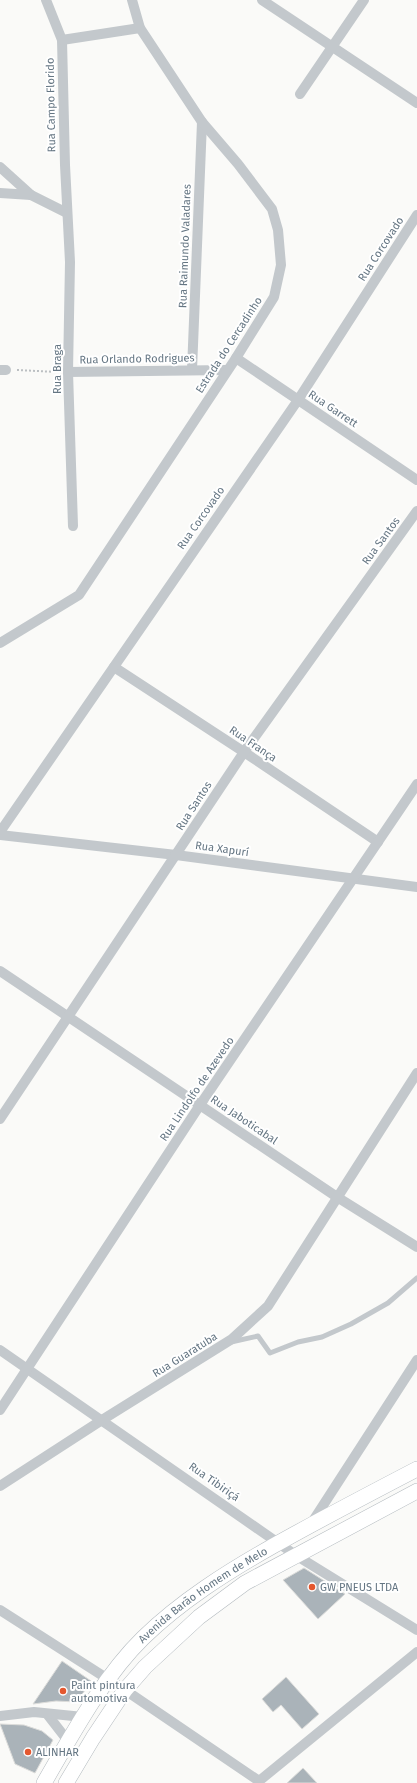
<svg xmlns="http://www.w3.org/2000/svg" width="417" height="1783" viewBox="0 0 417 1783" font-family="'Fira Sans',sans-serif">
	<rect width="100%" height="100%" fill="#fafaf8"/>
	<g fill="#aab3b9" stroke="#dcdcda">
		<path d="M304,1568L345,1594L318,1619L283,1580Z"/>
		<path d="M62,1661L91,1681L77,1702L56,1701L33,1704Z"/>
		<path d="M286,1677L319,1714L302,1729L281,1705L273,1712L262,1699Z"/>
		<path d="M0,1724L24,1725L42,1731L53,1740L35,1773L15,1764Z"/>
		<path d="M303,1768L317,1783H287Z"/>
	</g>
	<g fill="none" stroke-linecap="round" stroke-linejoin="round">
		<defs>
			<g id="secondary">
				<path id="s1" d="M44,1783C72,1735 103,1677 143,1638C181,1601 227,1572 273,1546C321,1519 369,1494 417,1469"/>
				<path d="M66,1783L93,1738L125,1690L145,1667L199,1617L245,1583L417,1491"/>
			</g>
		</defs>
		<use href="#secondary" stroke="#b3babf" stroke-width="16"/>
		<path stroke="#bbbfc2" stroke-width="2" stroke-dasharray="2 2" stroke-linecap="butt" d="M17,370L57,372"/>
		<path stroke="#c3c8cc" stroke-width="5" d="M231,1342L258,1336L270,1353L298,1342L322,1337L351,1324L388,1303L417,1278"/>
		<g stroke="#c3c8cc" stroke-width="10">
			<path d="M46,0L62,40L65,165L70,262L68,372L73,526"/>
			<path d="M262,0L417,103"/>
			<path d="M62,40L140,28"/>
			<path d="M300,94L364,0"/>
			<path d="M0,167L31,195"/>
			<path d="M0,193L31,195L67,213"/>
			<path d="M236,358L417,480"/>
			<path d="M0,370H6"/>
			<path d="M192,370L202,122"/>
			<path d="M68,372L227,370"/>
			<path d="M0,643L79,595L236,358L274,297L281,265L278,230L272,209L238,164L202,122L140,28L132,0"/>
			<path d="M114,667L244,752L378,842"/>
			<path d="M0,832L298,400L417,215"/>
			<path d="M0,835L176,855L417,887"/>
			<path d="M0,971L337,1197L417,1247"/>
			<path d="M0,1119L244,752L417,511"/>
			<path d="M0,1350L297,1556L417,1630"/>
			<path d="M0,1410L200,1105L417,784"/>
			<path d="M0,1486L102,1420L232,1339L268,1306L417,1073"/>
			<path d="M311,1524L417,1360"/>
			<path d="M0,1610L125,1690L259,1781"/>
			<path d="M47,1714L68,1741"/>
			<path d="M0,1716L34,1712L83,1717"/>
			<path d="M259,1781L417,1652"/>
		</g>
		<use href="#secondary" stroke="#fff" stroke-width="15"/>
	</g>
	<g fill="#e4572e" stroke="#fff" stroke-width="1.5">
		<circle cx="312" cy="1587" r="4"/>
		<circle cx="63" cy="1691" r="4"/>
		<circle cx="28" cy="1752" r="4"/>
	</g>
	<g text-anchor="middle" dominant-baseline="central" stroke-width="4" stroke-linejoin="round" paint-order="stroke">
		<g font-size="11" fill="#657683" stroke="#fff">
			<text transform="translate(51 105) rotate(-91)">Rua Campo Florido</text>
			<text transform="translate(185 246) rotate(-88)">Rua Raimundo Valadares</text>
			<text transform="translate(381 249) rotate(-57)">Rua Corcovado</text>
			<text transform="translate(229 345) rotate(-57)">Estrada do Cercadinho</text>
			<text transform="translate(137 359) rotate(-1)">Rua Orlando Rodrigues</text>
			<text transform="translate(57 369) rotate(-90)">Rua Braga</text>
			<text transform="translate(333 409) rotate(34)">Rua Garrett</text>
			<text transform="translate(201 518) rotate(-55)">Rua Corcovado</text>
			<text transform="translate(381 541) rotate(-54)">Rua Santos</text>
			<text transform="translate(253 744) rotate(34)">Rua França</text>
			<text transform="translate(194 806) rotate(-57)">Rua Santos</text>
			<text transform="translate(222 849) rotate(8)">Rua Xapurí</text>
			<text transform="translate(197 1089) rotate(-56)">Rua Lindolfo de Azevedo</text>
			<text transform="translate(244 1120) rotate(34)">Rua Jaboticabal</text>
			<text transform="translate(185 1355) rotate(-32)">Rua Guaratuba</text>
			<text transform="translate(214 1482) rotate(35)">Rua Tibiriçá</text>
			<text stroke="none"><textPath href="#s1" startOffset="250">Avenida Barão Homem de Melo</textPath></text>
		</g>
		<g font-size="11" fill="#657683" stroke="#fff" text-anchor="start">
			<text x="320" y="1587">GW PNEUS LTDA</text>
			<text x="71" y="1685">Paint pintura<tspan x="71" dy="13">automotiva</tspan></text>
			<text x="36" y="1752">ALINHAR</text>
		</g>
	</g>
</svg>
